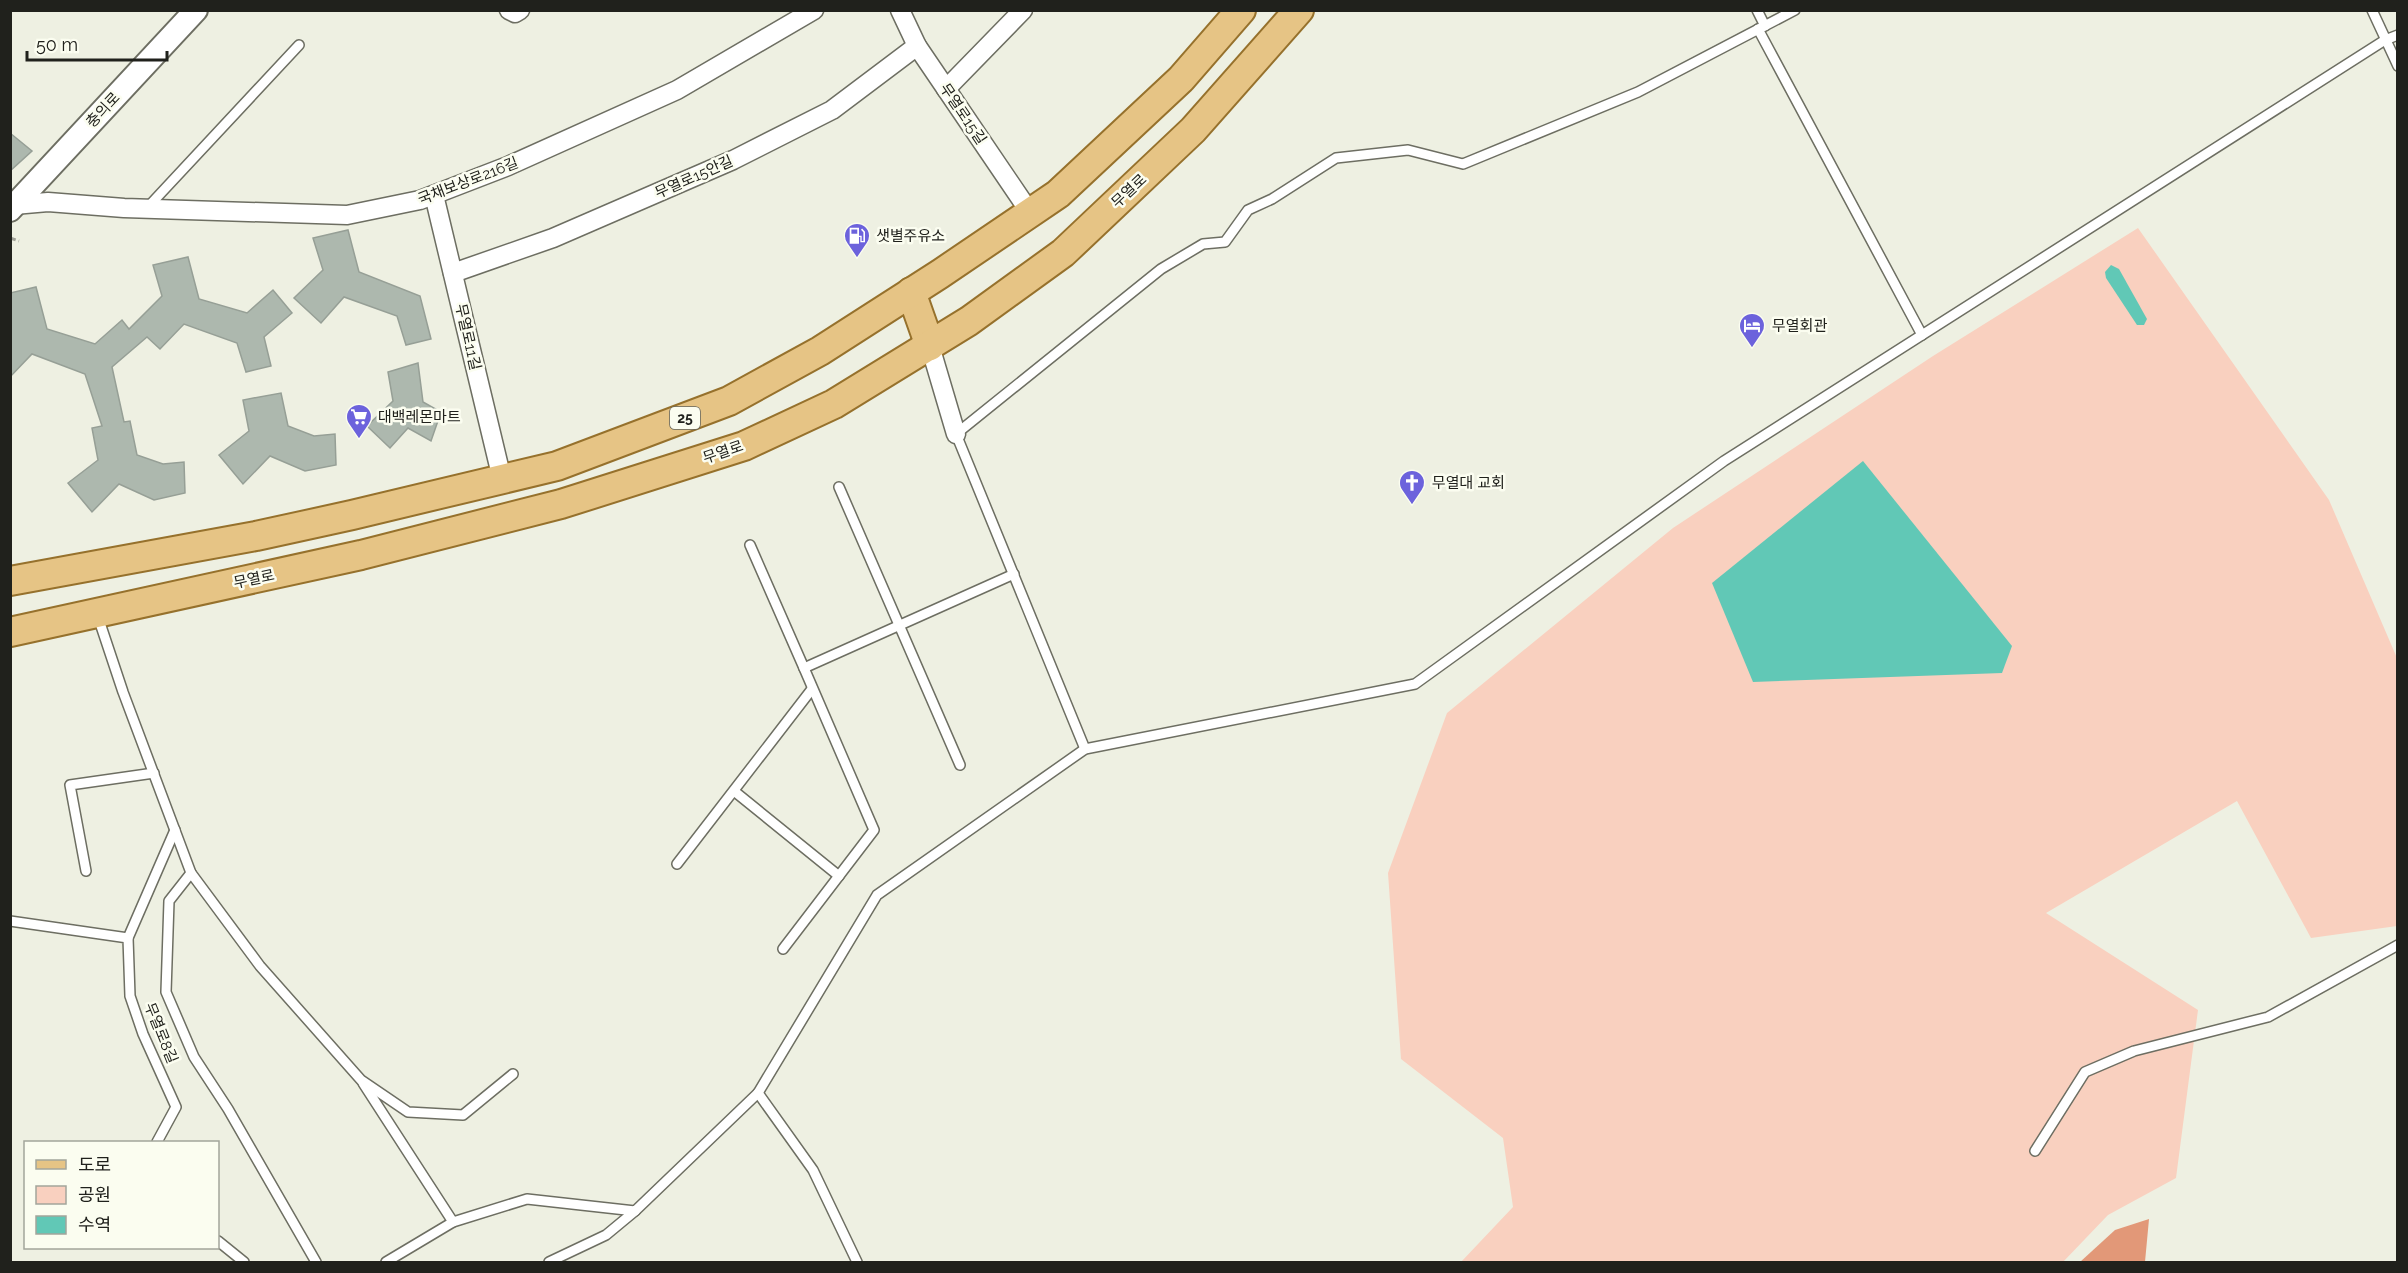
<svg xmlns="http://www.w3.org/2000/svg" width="2408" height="1273" viewBox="0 0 2408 1273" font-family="Raleway,'Noto Sans KR',sans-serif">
	<rect width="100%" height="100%" fill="#eef0e2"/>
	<path fill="#f9d0bf" d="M2138,228L2329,500L2397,658V926L2311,938L2237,801L2046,913L2198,1010L2176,1178L2108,1215L2063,1262H1461L1513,1207L1503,1138L1401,1059L1388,873L1447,713L1673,528L1933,356Z"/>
	<path fill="#e29878" d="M2149,1219L2145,1262H2080L2115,1230Z"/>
	<g fill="#61c8b6">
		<path d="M2111,265L2119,269L2147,319L2144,325H2137L2106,278L2105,272Z"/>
		<path d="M1863,461L2012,646L2002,673L1753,682L1712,583Z"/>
	</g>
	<g fill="#adb8ae" stroke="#969f96" stroke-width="1.5">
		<path d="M10,133L32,151L10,171Z"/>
		<path d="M348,230L359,272L420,296L431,339L406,345L397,316L344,297L321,323L294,298L323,270L313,238Z"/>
		<path d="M188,257L199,299L247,313L273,290L292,313L264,337L271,366L246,372L237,343L184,324L160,349L147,337L112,367L124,422L130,421L137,455L163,464L184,462L185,493L154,500L119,484L92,512L68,483L98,460L92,428L102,426L85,374L32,354L10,377V293L36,287L47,329L95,344L122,320L129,329L162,296L153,265Z"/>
		<path d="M418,363L423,402L441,412L431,441L408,428L390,448L367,426L393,401L388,372Z"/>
		<path d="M281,393L288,426L314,436L335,434L336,465L305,471L270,456L243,484L219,455L249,431L243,400Z"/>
	</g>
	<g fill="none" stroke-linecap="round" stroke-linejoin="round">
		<defs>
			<g id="service">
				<path d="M1757,10L1765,26"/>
				<path d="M2372,10L2398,66"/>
				<path d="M1758,29L1922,335"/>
				<path d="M147,208L299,45"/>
				<path d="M839,487L960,765"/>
				<path d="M750,545L804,668"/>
				<path d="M98,617L123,692L191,873L169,901L166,992L194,1057L228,1109L316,1262"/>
				<path d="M1085,749L956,434L1161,269L1203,244L1225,242L1248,210L1272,199L1336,158L1408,150L1463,164L1638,92L1795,10"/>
				<path d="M734,791L839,876"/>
				<path d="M677,864L812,689"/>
				<path d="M86,871L70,785L154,773"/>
				<path d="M191,873L260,966L361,1080L408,1112L463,1115L513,1074"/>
				<path d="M10,921L128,938L130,996L143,1034L176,1107L157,1142"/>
				<path d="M128,938L175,830"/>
				<path d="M783,949L874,830L804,668L1014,574"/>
				<path d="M363,1083L453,1222"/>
				<path d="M758,1093L813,1170L857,1262"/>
				<path d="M2035,1151L2085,1072L2134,1051L2268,1017L2398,945"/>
				<path d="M218,1241L244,1262"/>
				<path d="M386,1262L453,1222L527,1199L635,1211L758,1093L877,895L1085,749L1415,684L1724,461L2385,40L2398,35"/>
				<path d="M549,1262L606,1235L635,1211"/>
			</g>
			<g id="minor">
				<path d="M509,10L515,13L520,10"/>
				<path d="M900,10L917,46L1031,214"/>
				<path d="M946,89L1023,10"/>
				<path d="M434,195L502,479"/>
				<path d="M10,201L14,205L48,202L124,208L347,215L420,200L508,166L677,90L814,10"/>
				<path d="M453,273L553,238L733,160L832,110L917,46"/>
				<path d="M930,346L956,434"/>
			</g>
			<path id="tertiary" d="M10,210L196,10"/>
			<g id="primary">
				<path d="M911,292L930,346"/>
				<path d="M10,581L256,536L352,515L557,466L729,401L820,351L940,274L1058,194L1181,79L1241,10"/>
				<path d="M10,632L361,555L561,504L744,446L834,404L969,321L1063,253L1193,130L1299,10"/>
			</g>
		</defs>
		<use href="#service" stroke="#6d6e62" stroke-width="12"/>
		<use href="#minor" stroke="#6d6e62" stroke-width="21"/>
		<use href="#tertiary" stroke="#6d6e62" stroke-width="26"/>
		<use href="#primary" stroke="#96712c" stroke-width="32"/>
		<path stroke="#a0a197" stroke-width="3" stroke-dasharray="6 3" stroke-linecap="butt" d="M10,238L19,241"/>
		<use href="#service" stroke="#fff" stroke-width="9"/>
		<use href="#minor" stroke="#fff" stroke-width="18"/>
		<use href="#tertiary" stroke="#fff" stroke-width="22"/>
		<use href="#primary" stroke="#e6c485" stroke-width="28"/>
	</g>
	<defs>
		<symbol id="fuel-pin" viewBox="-11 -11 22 30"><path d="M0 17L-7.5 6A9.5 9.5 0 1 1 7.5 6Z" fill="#6c62dc" stroke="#fbfdf0"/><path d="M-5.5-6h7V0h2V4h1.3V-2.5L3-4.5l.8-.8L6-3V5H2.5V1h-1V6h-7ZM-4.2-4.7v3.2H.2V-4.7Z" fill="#fff"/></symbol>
		<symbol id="hotel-pin" viewBox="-11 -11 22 30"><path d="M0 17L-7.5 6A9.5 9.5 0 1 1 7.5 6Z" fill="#6c62dc" stroke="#fbfdf0"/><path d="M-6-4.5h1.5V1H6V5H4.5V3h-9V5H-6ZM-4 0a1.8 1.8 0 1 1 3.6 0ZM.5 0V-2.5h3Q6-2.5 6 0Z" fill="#fff"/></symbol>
		<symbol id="supermarket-pin" viewBox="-11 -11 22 30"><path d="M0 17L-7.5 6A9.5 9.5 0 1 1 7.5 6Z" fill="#6c62dc" stroke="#fbfdf0"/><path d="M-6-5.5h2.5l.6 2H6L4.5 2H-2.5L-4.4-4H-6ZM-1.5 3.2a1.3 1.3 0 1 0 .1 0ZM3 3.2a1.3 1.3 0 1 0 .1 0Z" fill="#fff"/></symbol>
		<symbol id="church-pin" viewBox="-11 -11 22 30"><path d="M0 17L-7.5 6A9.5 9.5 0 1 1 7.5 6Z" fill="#6c62dc" stroke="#fbfdf0"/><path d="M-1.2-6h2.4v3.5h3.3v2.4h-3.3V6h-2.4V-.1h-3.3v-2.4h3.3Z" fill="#fff"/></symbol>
	</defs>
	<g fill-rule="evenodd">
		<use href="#fuel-pin" x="842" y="221" width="30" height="40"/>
		<use href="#hotel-pin" x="1737" y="311" width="30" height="40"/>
		<use href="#supermarket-pin" x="344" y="402" width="30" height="40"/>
		<use href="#church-pin" x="1397" y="468" width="30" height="40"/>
	</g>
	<g text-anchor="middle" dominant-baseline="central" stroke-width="5" stroke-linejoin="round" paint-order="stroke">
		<rect fill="#fbfdf0" stroke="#62635c" stroke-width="1.5" x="670" y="407" width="30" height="22" rx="4.5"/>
		<g font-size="14" font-weight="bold" fill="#20211c">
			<text x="685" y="418">25</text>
		</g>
		<g font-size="15" fill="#20211c" stroke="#fbfdf0">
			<text transform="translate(103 110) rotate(-47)">충의로</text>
			<text transform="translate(963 114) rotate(56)">무열로15길</text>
			<text transform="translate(694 177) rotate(-24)">무열로15안길</text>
			<text transform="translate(468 181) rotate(-21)">국채보상로216길</text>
			<text transform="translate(1129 191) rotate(-43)">무열로</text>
			<text transform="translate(468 337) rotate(77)">무열로11길</text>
			<text transform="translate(723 452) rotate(-19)">무열로</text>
			<text transform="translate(254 579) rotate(-12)">무열로</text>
			<text transform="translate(161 1033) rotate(68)">무열로8길</text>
		</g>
		<g font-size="15" fill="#20211c" stroke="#fbfdf0" text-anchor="start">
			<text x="876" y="236">샛별주유소</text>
			<text x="1772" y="326">무열회관</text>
			<text x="378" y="417">대백레몬마트</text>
			<text x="1432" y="483">무열대 교회</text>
		</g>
	</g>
	<rect width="2408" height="1273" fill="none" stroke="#20211c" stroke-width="24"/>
	<rect x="24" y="1141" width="195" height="108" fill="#fbfdf0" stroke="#a3a59b" stroke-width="1.5"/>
	<rect x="36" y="1160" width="30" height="9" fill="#e6c485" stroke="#a3a59b" stroke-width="1.5"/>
	<text x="78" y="1171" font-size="18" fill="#20211c">도로</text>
	<rect x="36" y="1186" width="30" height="18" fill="#f9d0bf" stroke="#a3a59b" stroke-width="1.5"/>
	<text x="78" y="1201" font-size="18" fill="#20211c">공원</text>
	<rect x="36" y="1216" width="30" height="18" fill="#61c8b6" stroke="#a3a59b" stroke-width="1.5"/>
	<text x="78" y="1231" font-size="18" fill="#20211c">수역</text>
	<path d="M27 51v9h140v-9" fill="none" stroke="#20211c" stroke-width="3"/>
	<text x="36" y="51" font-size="18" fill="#20211c" stroke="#fbfdf0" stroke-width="4.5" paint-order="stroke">50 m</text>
</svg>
